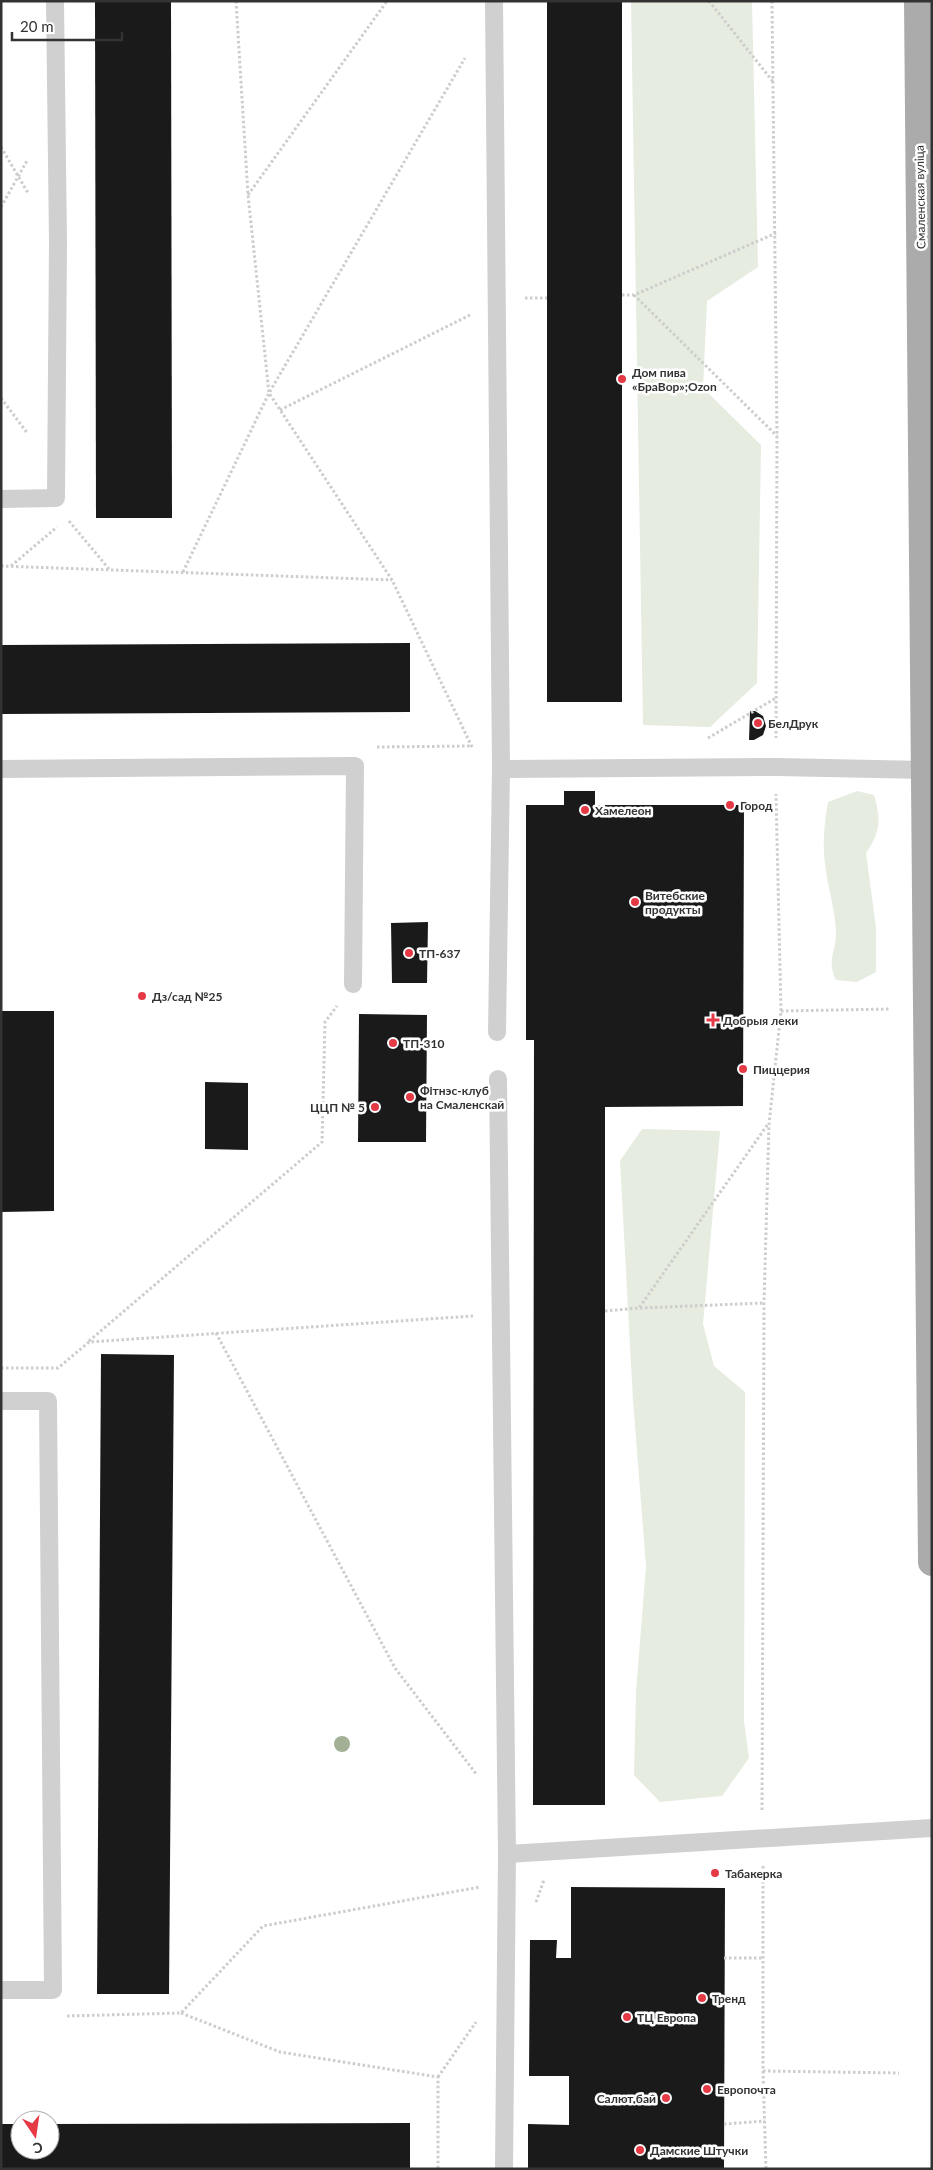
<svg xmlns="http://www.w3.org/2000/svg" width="933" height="2170" viewBox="0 0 933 2170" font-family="Lato,sans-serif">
	<rect width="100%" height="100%" fill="#fff"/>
	<g fill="#e6ecdf">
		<path d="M631,1H752L758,267L707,301L703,388L761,445L757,683L710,727L643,725Z"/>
		<path d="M857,791L874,795C881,820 881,831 866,853L876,928V972L857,982L836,980C827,961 835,954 836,935C836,913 829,892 826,871C822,847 824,825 828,802Z"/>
		<path d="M642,1129L720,1131L703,1324L714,1366L745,1392L744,1721L749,1758L722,1796L660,1802L634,1775L636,1692L646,1566L633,1400L620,1161Z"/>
	</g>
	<g fill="#1a1a1a">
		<path d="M95,1H171L172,518H96Z"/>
		<rect x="547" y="1" width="75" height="701"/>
		<path d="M410,643V712L1,714V645Z"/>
		<path d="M750,711H755L763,716L766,726L763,735L754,740H749Z"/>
		<path d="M564,791H595V805H744L743,1106L605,1107V1805H533L534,1040H526V805H564Z"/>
		<path d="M428,922L427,983H392L391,923Z"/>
		<path d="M1,1011H54V1211L1,1212Z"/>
		<path d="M359,1014L427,1015L426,1142H358Z"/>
		<path d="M205,1082L248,1083V1150L205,1149Z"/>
		<path d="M101,1354L174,1355L169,1994H97Z"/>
		<path d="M571,1887L725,1888L724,2169H528V2124L569,2125V2076H529L530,1940H557L556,1958H571Z"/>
		<path d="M410,2123V2169H1V2124H20V2150H50V2124Z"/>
	</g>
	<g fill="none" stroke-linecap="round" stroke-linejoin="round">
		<g stroke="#cdcdcd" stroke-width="3" stroke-dasharray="2.5 2.5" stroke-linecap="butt">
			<path d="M236,1L248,195L269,393L392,580L472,747"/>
			<path d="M709,1L774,83"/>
			<path d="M772,1L777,436L776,738"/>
			<path d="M1,147L28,193"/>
			<path d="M248,195L387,1"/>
			<path d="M1,207L28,159"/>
			<path d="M622,295H634L776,233"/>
			<path d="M634,295L777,436"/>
			<path d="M525,298H547"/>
			<path d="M1,398L28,434"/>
			<path d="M280,410L470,315"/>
			<path d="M69,521L109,569"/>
			<path d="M1,566L392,580"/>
			<path d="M11,566L57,527"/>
			<path d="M183,572L269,393L465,58"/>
			<path d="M708,738L776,698"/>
			<path d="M377,747L471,746"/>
			<path d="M781,1011L891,1009"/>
			<path d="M640,1308L764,1303"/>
			<path d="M605,1311L639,1308L768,1124"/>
			<path d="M216,1333L395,1668L477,1775"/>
			<path d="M89,1341L322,1142L325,1022L337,1006"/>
			<path d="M1,1368H58L89,1342L473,1316"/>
			<path d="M762,1810L764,1303L769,1124L781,1011L776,794"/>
			<path d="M763,1866V2071L766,2169"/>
			<path d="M536,1902L544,1880"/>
			<path d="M724,1958H763"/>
			<path d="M181,2013L280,2052L438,2077V2169"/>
			<path d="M67,2016L181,2013L263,1926L480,1887"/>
			<path d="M763,2071L899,2073"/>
			<path d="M438,2077L476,2022"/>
			<path d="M724,2124L765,2121"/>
		</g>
		<g stroke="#d0d0d0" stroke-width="18">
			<path d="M494,1L501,769"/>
			<path d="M1,499L56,498L58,243L55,1"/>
			<path d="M1,769L355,766L353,984"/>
			<path d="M497,1032L501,769L777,767L925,770"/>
			<path d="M498,1079L507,1854L932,1828"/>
			<path d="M1,1401H48L53,1990H1"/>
			<path d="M504,2169L507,1854"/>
		</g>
		<path stroke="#ababab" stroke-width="28" d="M918,1L932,1562"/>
	</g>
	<circle fill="#a2b095" cx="342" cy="1744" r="8"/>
	<g fill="#e63946" stroke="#fff" stroke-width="2">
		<circle cx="622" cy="379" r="5"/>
		<circle cx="758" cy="723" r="5"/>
		<circle cx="730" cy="805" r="5"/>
		<circle cx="585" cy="810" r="5"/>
		<circle cx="635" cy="902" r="5"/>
		<circle cx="409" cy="953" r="5"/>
		<circle cx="142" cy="996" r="5"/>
		<path d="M710.5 1012.5h5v5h5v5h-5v5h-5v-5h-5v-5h5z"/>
		<circle cx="393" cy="1043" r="5"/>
		<circle cx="743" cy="1069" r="5"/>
		<circle cx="410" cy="1097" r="5"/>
		<circle cx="375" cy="1107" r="5"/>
		<circle cx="715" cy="1873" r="5"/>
		<circle cx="702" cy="1998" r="5"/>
		<circle cx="627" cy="2017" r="5"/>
		<circle cx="707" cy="2089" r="5"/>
		<circle cx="666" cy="2098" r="5"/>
		<circle cx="640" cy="2150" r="5"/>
	</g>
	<g text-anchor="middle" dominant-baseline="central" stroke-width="5" stroke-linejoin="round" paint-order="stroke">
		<g font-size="12" fill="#333" stroke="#fff">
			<text transform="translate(920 197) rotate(-91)">Смаленская вуліца</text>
		</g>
		<g font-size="12" font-weight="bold" fill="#333" stroke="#fff" text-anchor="start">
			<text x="632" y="372">Дом пива<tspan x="632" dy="14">«БраВор»;Ozon</tspan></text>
			<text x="768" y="723">БелДрук</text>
			<text x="740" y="805">Город</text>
			<text x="595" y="810">Хамелеон</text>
			<text x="645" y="895">Витебские<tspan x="645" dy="14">продукты</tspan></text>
			<text x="419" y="953">ТП-637</text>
			<text x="152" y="996">Дз/сад №25</text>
			<text x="723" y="1020">Добрыя леки</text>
			<text x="403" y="1043">ТП-310</text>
			<text x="753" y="1069">Пиццерия</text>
			<text x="420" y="1090">Фітнэс-клуб<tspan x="420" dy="14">на Смаленскай</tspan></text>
			<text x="365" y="1107" text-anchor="end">ЦЦП № 5</text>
			<text x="725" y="1873">Табакерка</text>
			<text x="712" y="1998">Тренд</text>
			<text x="637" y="2017">ТЦ Европа</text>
			<text x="717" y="2089">Европочта</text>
			<text x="656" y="2098" text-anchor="end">Салют.бай</text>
			<text x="650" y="2150">Дамские Штучки</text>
		</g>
	</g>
	<rect width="933" height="2170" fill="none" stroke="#333333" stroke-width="5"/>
	<g transform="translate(35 2135) rotate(167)"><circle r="24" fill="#ffffff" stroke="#adadad"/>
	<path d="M0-4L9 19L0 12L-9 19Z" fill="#e63946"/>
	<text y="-8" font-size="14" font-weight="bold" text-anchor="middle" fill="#333333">С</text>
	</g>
	<path d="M12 32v8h110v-8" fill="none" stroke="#333333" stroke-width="2.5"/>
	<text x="20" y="32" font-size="15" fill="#333333" stroke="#ffffff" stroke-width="4" paint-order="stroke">20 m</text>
</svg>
